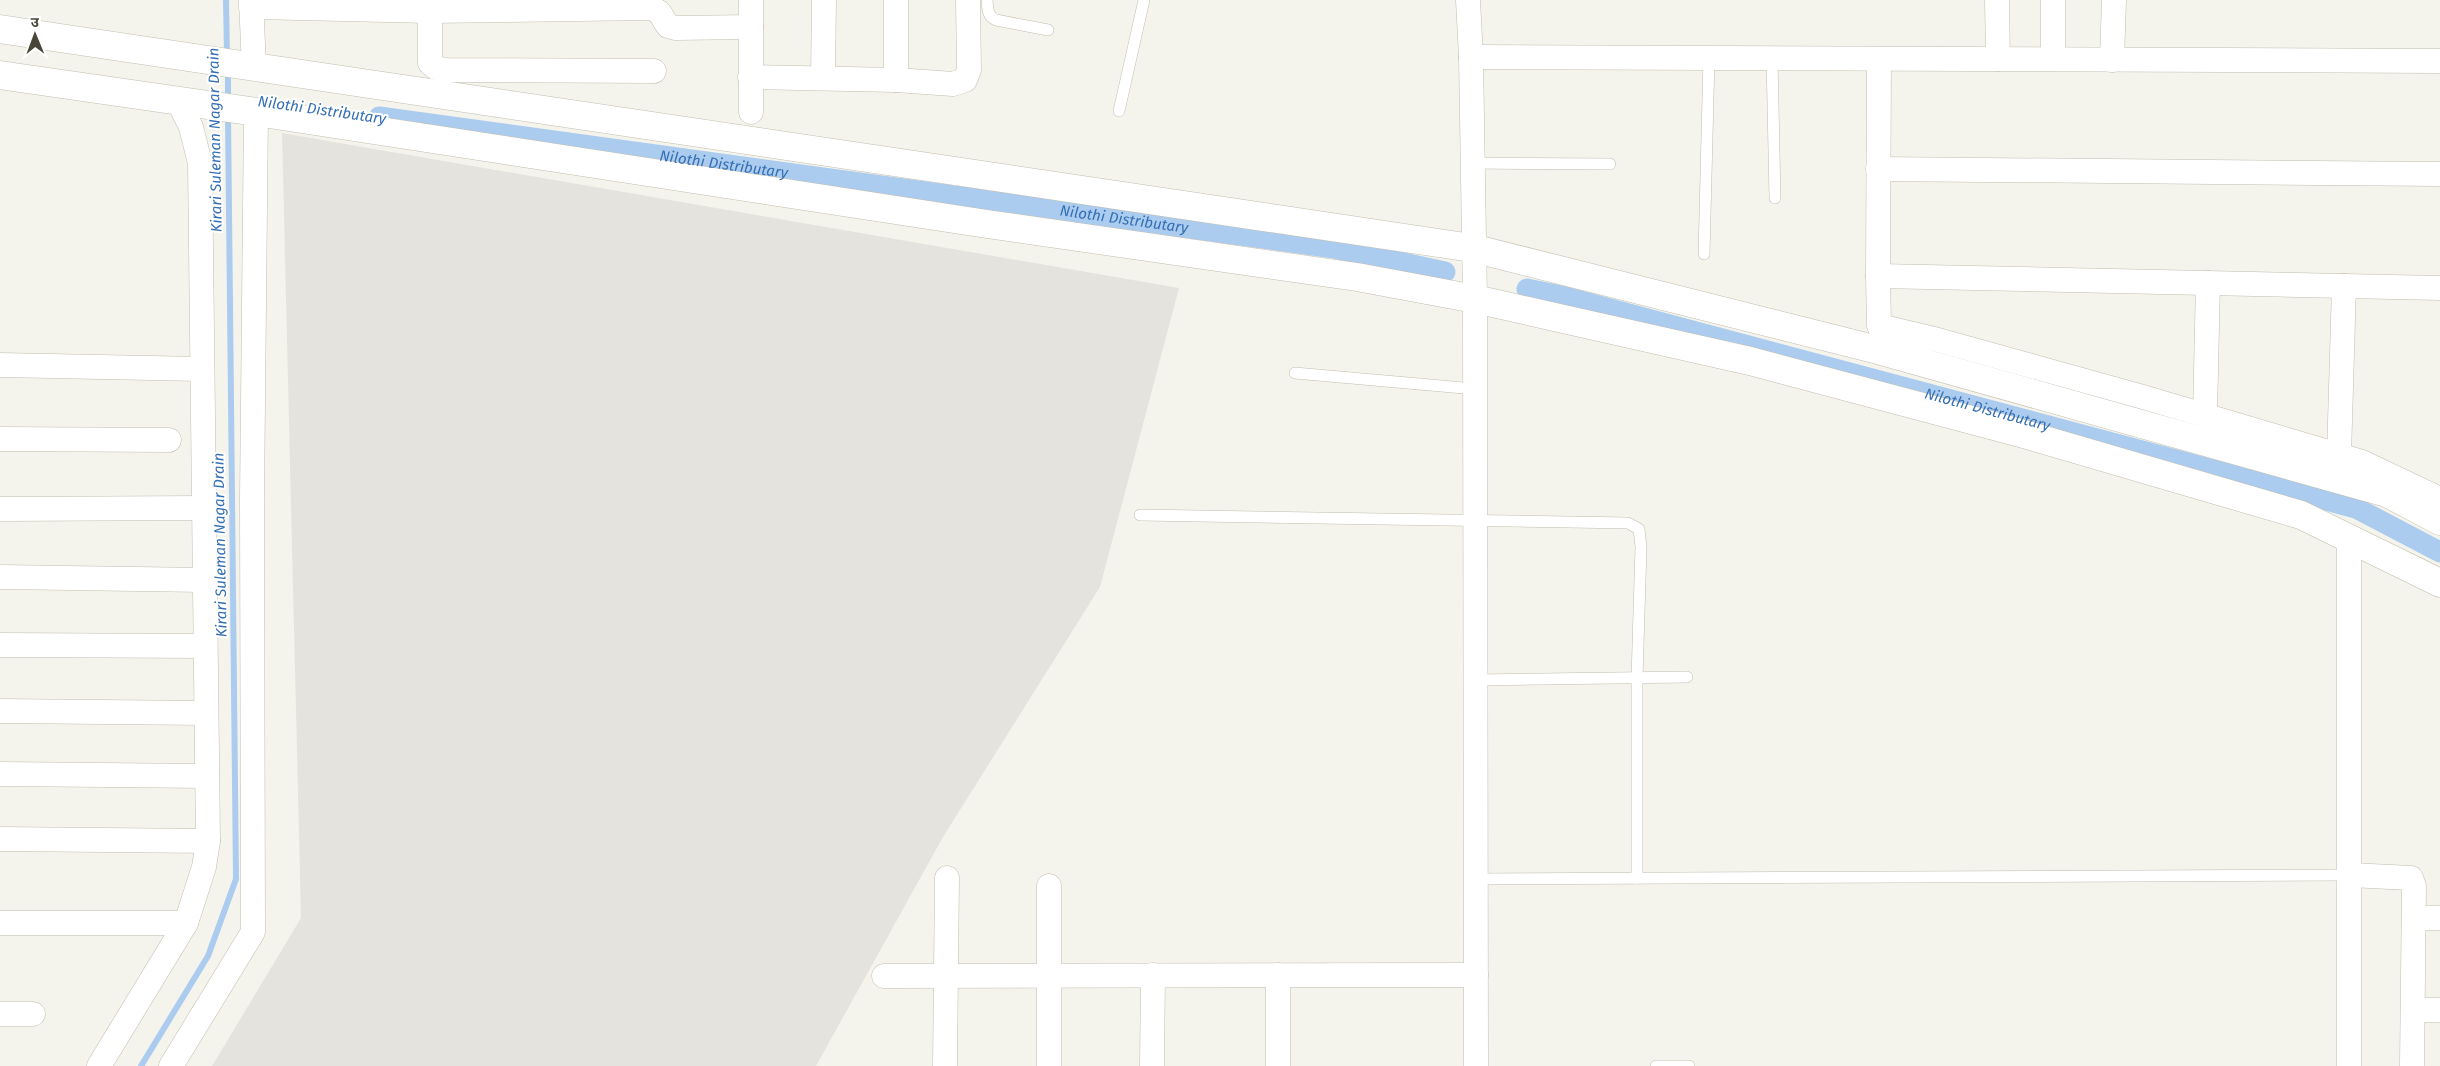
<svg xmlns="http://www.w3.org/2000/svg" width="2440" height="1066" viewBox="0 0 2440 1066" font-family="'Fira Sans','Noto Sans Devanagari',sans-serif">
	<rect width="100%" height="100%" fill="#f5f4ec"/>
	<path fill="#e5e3dd" d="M282,133L1179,288L1100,587L943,837L816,1066H212L301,918Z"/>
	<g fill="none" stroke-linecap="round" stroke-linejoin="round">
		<g stroke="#abccef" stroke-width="6">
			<path d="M226,0L227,56"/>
			<path d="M228,69V101"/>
			<path d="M141,1066L208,956L236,879L228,114"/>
		</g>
		<g stroke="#abccef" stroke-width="21">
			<path id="s1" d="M379,117L1334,248L1445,272"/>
			<path id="s2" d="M1527,289L1561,296L2356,508L2440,552"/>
		</g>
		<defs>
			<g id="service">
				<path d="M987,0C988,9 987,16 996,20L1048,30"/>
				<path d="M1772,58L1775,198"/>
				<path d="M1119,111L1144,0"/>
				<path d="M1472,163L1610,164"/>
				<path d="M1704,254L1709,58"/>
				<path d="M1295,373L1475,389"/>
				<path d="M1140,515L1628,523L1639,529L1641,547L1637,678V878"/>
				<path d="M1475,680L1687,677"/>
				<path d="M1475,879L2350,875"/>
				<path d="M1656,1066H1689"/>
			</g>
			<g id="minor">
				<path d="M251,0L254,66"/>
				<path d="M430,0V63L436,68L445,70L654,71"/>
				<path d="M896,0V80"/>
				<path d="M1468,0L1471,57L1475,299L1476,1066"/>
				<path d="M1997,0L1998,59"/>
				<path d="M251,7L430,11L649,8C663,11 661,17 668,26L676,28L751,27"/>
				<path d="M1471,57L2440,61"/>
				<path d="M1879,59L1878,276L1879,326L1938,340L2143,397L2362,462L2440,499"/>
				<path d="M2053,59V0"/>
				<path d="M2112,60L2114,0"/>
				<path d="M750,77L896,80L953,84L965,80L969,70L968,0"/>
				<path d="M823,78L824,0"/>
				<path d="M751,112V0"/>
				<path d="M1878,169L2440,174"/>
				<path d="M1878,276L2440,288"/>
				<path d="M0,365L201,369"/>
				<path d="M2205,415L2208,283"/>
				<path d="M0,439L169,440"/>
				<path d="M2339,455L2344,286"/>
				<path d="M0,509L203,508"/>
				<path d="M0,577L204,580"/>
				<path d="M0,645L205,646"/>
				<path d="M0,711L206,713"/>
				<path d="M0,774L207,776"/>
				<path d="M0,839L208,841"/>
				<path d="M2350,875L2411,878L2414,886L2412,1066"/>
				<path d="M1049,886V1066"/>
				<path d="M2414,918H2440"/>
				<path d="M0,923H186"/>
				<path d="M884,976L1476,975"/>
				<path d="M2413,1010H2440"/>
				<path d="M0,1014H33"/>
				<path d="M99,1066L186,923L204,867L208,841L200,163L191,127L178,101"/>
				<path d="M171,1066L253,932L252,498L256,112"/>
				<path d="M945,1066L947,878"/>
				<path d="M1152,1066L1153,975"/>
				<path d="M1278,1066V975"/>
				<path d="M2349,1066V539"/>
			</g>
			<g id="tertiary">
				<path d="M0,29L1472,248L1878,350L2387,493L2440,521"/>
				<path d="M0,75L256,112L987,224L1357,277L1475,299L1750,361L2024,434L2301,515L2440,583"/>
			</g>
		</defs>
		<use href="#service" stroke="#c1bdae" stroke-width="12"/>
		<use href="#minor" stroke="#c1bdae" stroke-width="25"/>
		<use href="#tertiary" stroke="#c1bdae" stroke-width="29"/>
		<use href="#service" stroke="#fff" stroke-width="11"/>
		<use href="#minor" stroke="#fff" stroke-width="24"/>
		<use href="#tertiary" stroke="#fff" stroke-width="28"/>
	</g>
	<g text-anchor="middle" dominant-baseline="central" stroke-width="4" stroke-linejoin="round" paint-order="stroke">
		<g font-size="15" font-style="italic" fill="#346fb4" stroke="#fff">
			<text transform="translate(322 110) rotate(8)">Nilothi Distributary</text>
			<text transform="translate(215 140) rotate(-91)">Kirari Suleman Nagar Drain</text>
			<text stroke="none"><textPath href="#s1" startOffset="348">Nilothi Distributary</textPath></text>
			<text stroke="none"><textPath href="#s1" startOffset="752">Nilothi Distributary</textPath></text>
			<text stroke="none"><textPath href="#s2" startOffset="476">Nilothi Distributary</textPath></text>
			<text transform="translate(220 545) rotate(-91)">Kirari Suleman Nagar Drain</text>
		</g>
	</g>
	<g transform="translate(35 35) rotate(359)" stroke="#ffffff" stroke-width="4" paint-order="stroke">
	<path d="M0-4L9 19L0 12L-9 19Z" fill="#4a4539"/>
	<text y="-8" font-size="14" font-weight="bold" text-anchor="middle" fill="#4a4539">उ</text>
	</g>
</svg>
